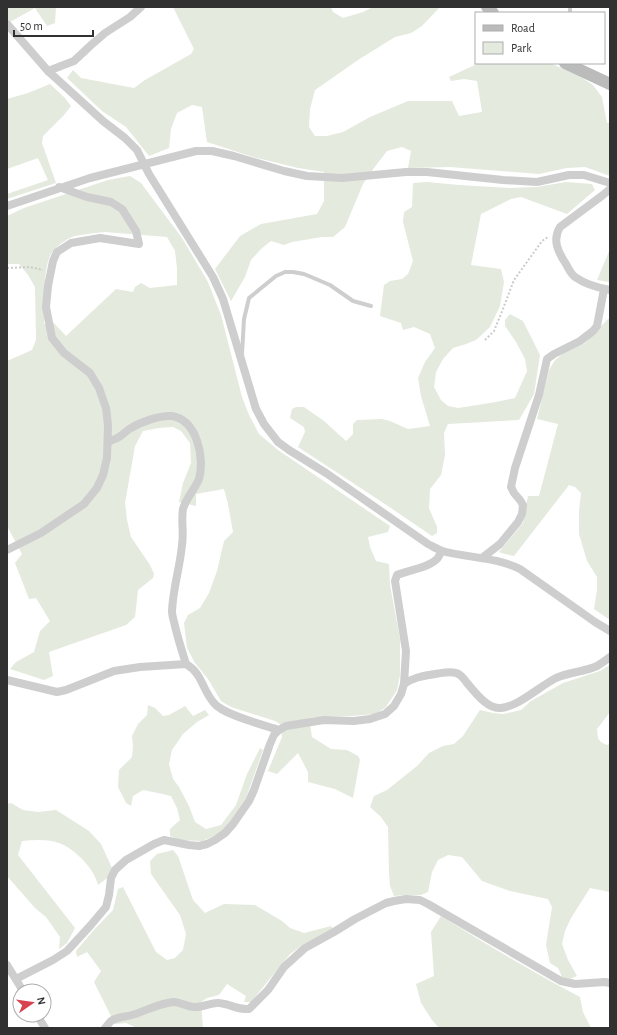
<svg xmlns="http://www.w3.org/2000/svg" width="617" height="1035" viewBox="0 0 617 1035" font-family="'Alegreya Sans',sans-serif">
	<rect width="100%" height="100%" fill="#fff"/>
	<g fill="#e4eade" fill-rule="evenodd">
		<path d="M7,7H56L55,23L47,26L35,8L10,22L7,19Z"/>
		<path d="M173,7H331L333,12L343,18L363,12L373,7H440L422,26L411,33L395,37L358,60L315,90L310,109L309,127L315,136H327L343,132L370,117L408,101H452L459,116L482,112L477,81L464,79L451,81L449,77L479,63H550L579,76L593,85L602,97L607,123H610V176L585,167L567,168L539,174L450,167L408,168L411,151L402,147L387,151L374,168L363,184L345,227L333,237H322L292,242L284,245L271,241L261,249L251,260L245,277L231,301L215,269L240,236L261,224L317,214L324,201V172L298,168L253,157L207,142L202,107L192,105L177,113L171,129L169,148L149,156L126,127L102,111L67,78L73,70L81,78L134,88L145,80L191,54L194,49Z"/>
		<path d="M50,84L64,97L71,106L64,115L43,136L42,143L56,183L7,199V194L48,180L38,158L7,169V99L28,93Z"/>
		<path d="M130,176L141,183L182,238L208,282L221,315L242,397L249,415L259,434L278,450L390,526L388,532L368,537L370,547L376,561L389,564L390,585L400,639V675L397,690L386,707L376,714L351,716H332L309,718L312,737L331,749L347,750L358,756L360,760L353,798L335,789L308,782V772L298,753L277,774L268,771L282,737L280,724L275,721L231,707L221,701L208,679L195,663L187,648L184,623L188,615L200,608L209,593L217,571L224,541L233,532L228,504L224,489L196,494V506L179,502L183,483L191,463L190,443L181,431L173,427L159,428L143,431L135,446L125,503L127,520L131,537L150,565L154,574L153,578L138,590L135,617L126,625L49,652L53,676L44,680L10,669L16,662L34,652L40,631L50,621L36,598L29,599L15,563L22,554L7,526V361L32,350L36,340L35,287L28,275L19,264H7V216L24,208L108,180ZM105,232L167,237L175,251L177,268V285L150,288L141,283L135,287L133,292L116,289L66,336L53,322L44,324C44,309 43,267 51,254C55,247 66,239 75,236C84,234 95,233 105,232Z"/>
		<path d="M427,182L459,185L510,188L537,187L566,182L592,184L595,190L567,214L521,197L511,199L481,214L471,265L501,269L504,282L500,306L490,327L476,340L466,344L453,348L443,359L436,372L434,387L441,400L448,406L458,408L496,402L515,398L527,371L525,359L516,342L505,326V320L510,314L523,321L540,355L534,394L519,420L448,424L444,433L445,455L441,475L430,489L429,508L437,527V533L432,536L388,506L298,447L305,432L304,427L290,418L292,409L296,407H304L324,421L346,441L353,434V424L357,420L382,419L390,421L408,429L430,426L421,396L418,378L425,362L435,348L430,334L414,327L403,330L401,323L380,316L384,285L390,281L402,279L408,274L413,261L403,222L404,212L412,207L413,183Z"/>
		<path d="M610,249V281L609,282L597,280Z"/>
		<path d="M610,318V620L594,609L597,590V577L587,561L579,534V511L581,493L575,487L569,485L514,556L505,554L499,552L523,523L528,496H539L558,424L537,419L549,370L555,360L564,353L585,343L607,320Z"/>
		<path d="M610,665V712L597,729C598,738 597,741 607,745L610,744V892L590,888L571,918L565,931L562,944L568,960L577,976L570,979L562,977L558,968L550,963L546,945L552,907L548,899L510,891L482,881L462,857L448,855L438,860L432,872L428,892L421,895H404L394,896L390,886L389,874L388,827L381,817L370,807L374,796L387,790L417,766L429,753L443,746L454,744L463,736L480,710L493,713L503,714L521,710L531,701L563,683L600,671Z"/>
		<path d="M148,705L155,708L163,716L169,715L185,706L193,716L205,710L209,715L197,722L183,734L172,750L169,764L173,779L179,787L189,806L195,822L206,829L221,825L236,805L247,774L260,748L263,750L246,798L231,820L222,831L212,837L202,841L179,840L170,836V829L180,820L177,808L171,796L158,793L143,790L133,796L131,806L126,803L118,787L119,770L132,757L133,746L132,736L138,724L147,715Z"/>
		<path d="M11,803L23,810L38,812L56,810L89,831L101,844L112,868L107,878L98,885C97,881 95,877 93,873C87,862 71,847 59,843C47,839 34,840 22,841L18,855L75,928L67,943L59,949L60,937L46,917L35,908L7,876V804Z"/>
		<path d="M173,850L178,856L193,900L205,913L224,904L255,905L282,921L290,928L304,933L331,926L333,929L304,944L290,954L251,1002H244L246,996L227,984L219,995L207,998L201,1002L203,1028H137L126,1023L115,1024L94,982L101,971L87,952L77,957L76,951L93,931L113,910L118,889L123,887L156,952L167,960L175,958L183,950L186,934L180,915L151,874L150,861L157,854Z"/>
		<path d="M441,916C486,944 532,972 580,997L583,1012L591,1028H439L432,1020L421,1003L416,984L434,976L431,932Z"/>
	</g>
	<g fill="none" stroke-linecap="round" stroke-linejoin="round">
		<g stroke="#cbcbcb" stroke-width="2" stroke-dasharray="2 2" stroke-linecap="butt">
			<path d="M7,268L30,267L43,270"/>
			<path d="M485,340L494,331L501,314L514,280L542,241L548,237"/>
		</g>
		<g stroke="#cecece" stroke-width="4">
			<path d="M570,13V9"/>
			<path d="M242,354L244,319L249,298L276,276L285,272H293L304,274L330,285L353,301L371,306"/>
		</g>
		<g stroke="#cecece" stroke-width="8">
			<path d="M7,24L48,71L103,121L125,138L137,150L149,174L213,277L223,299L256,409L264,424L278,442L289,450L326,473L428,544C432,546 437,549 442,551C468,558 496,557 520,569L595,622L610,631"/>
			<path d="M48,71L74,61L90,46L105,33L130,17L141,7"/>
			<path d="M610,189L603,195L560,227C552,240 558,252 566,264C568,268 571,274 575,277C585,284 599,288 610,290"/>
			<path d="M7,206L90,178L196,151H212L234,156L284,171L307,176L342,178L406,172H427L503,180L537,182L569,175H584L610,183"/>
			<path d="M108,442C112,440 116,439 119,437C124,434 127,430 131,428C141,422 160,415 172,416C197,420 205,458 199,479C195,489 186,498 183,509C181,520 184,533 182,545C180,567 173,588 172,611C172,616 174,621 175,626C178,639 182,651 186,664"/>
			<path d="M7,550L41,533L84,504L97,488L103,475L107,458L108,425L106,408L99,388L90,373L64,353L52,338L46,307L48,286L53,261L57,252L71,243L100,238L139,244L136,231L122,209L111,202L87,197L59,187"/>
			<path d="M482,558L500,544L518,522L522,514L523,505L520,500L514,493L511,487L515,468L539,395L547,359L554,354L580,341L593,331L597,326L604,289"/>
			<path d="M7,680L57,692L66,690L114,671L140,667L186,664C203,674 202,690 214,703C223,715 264,725 279,730"/>
			<path d="M404,684C414,677 423,676 435,674C442,673 450,671 456,673C461,674 464,679 467,683C475,692 487,709 500,708C518,707 540,686 556,678C569,672 584,672 597,666C602,663 606,660 610,657"/>
			<path d="M7,965L23,991"/>
			<path d="M16,979L53,960L67,951L90,926L106,907L109,895L111,878L115,870L126,860L154,844L164,840L189,845L199,846L207,844L215,840L225,833L233,824L249,801L254,790L270,744L274,735L279,730L286,726L324,720L354,721L370,719L385,714L394,706L401,694L404,684L406,651L395,581L397,575C409,570 428,568 437,559C439,557 440,553 442,551"/>
			<path d="M37,1015L45,1028"/>
			<path d="M105,1028C107,1026 109,1023 111,1021C117,1017 125,1017 132,1015C146,1011 159,1003 174,1002C180,1002 187,1007 194,1007C203,1008 211,1002 219,1003C230,1004 238,1010 249,1009L268,990L284,967L305,948L334,932L355,919L386,903L394,901L406,899L420,900L428,904L561,981L575,984L605,982L610,983"/>
		</g>
		<g stroke="#bbb" stroke-width="12">
			<path d="M487,7L493,13"/>
			<path d="M565,63L610,84"/>
		</g>
	</g>
	<rect width="617" height="1035" fill="none" stroke="#313131" stroke-width="16"/>
	<rect x="475" y="12" width="130" height="52" fill="#ffffff" stroke="#adadad"/>
	<rect x="483" y="25" width="20" height="6" fill="#bbbbbb" stroke="#adadad"/>
	<text x="511" y="32" font-size="12" fill="#313131">Road</text>
	<rect x="483" y="42" width="20" height="12" fill="#e4eade" stroke="#adadad"/>
	<text x="511" y="52" font-size="12" fill="#313131">Park</text>
	<g transform="translate(32 1003) rotate(77)"><circle r="19" fill="#ffffff" stroke="#adadad"/>
	<path d="M0-3L7 15L0 10L-7 15Z" fill="#d7444f"/>
	<text y="-6" font-size="11" font-weight="bold" text-anchor="middle" fill="#313131">N</text>
	</g>
	<path d="M14 30v6h79v-6" fill="none" stroke="#313131" stroke-width="2"/>
	<text x="20" y="30" font-size="12" fill="#313131" stroke="#ffffff" stroke-width="3" paint-order="stroke">50 m</text>
</svg>
